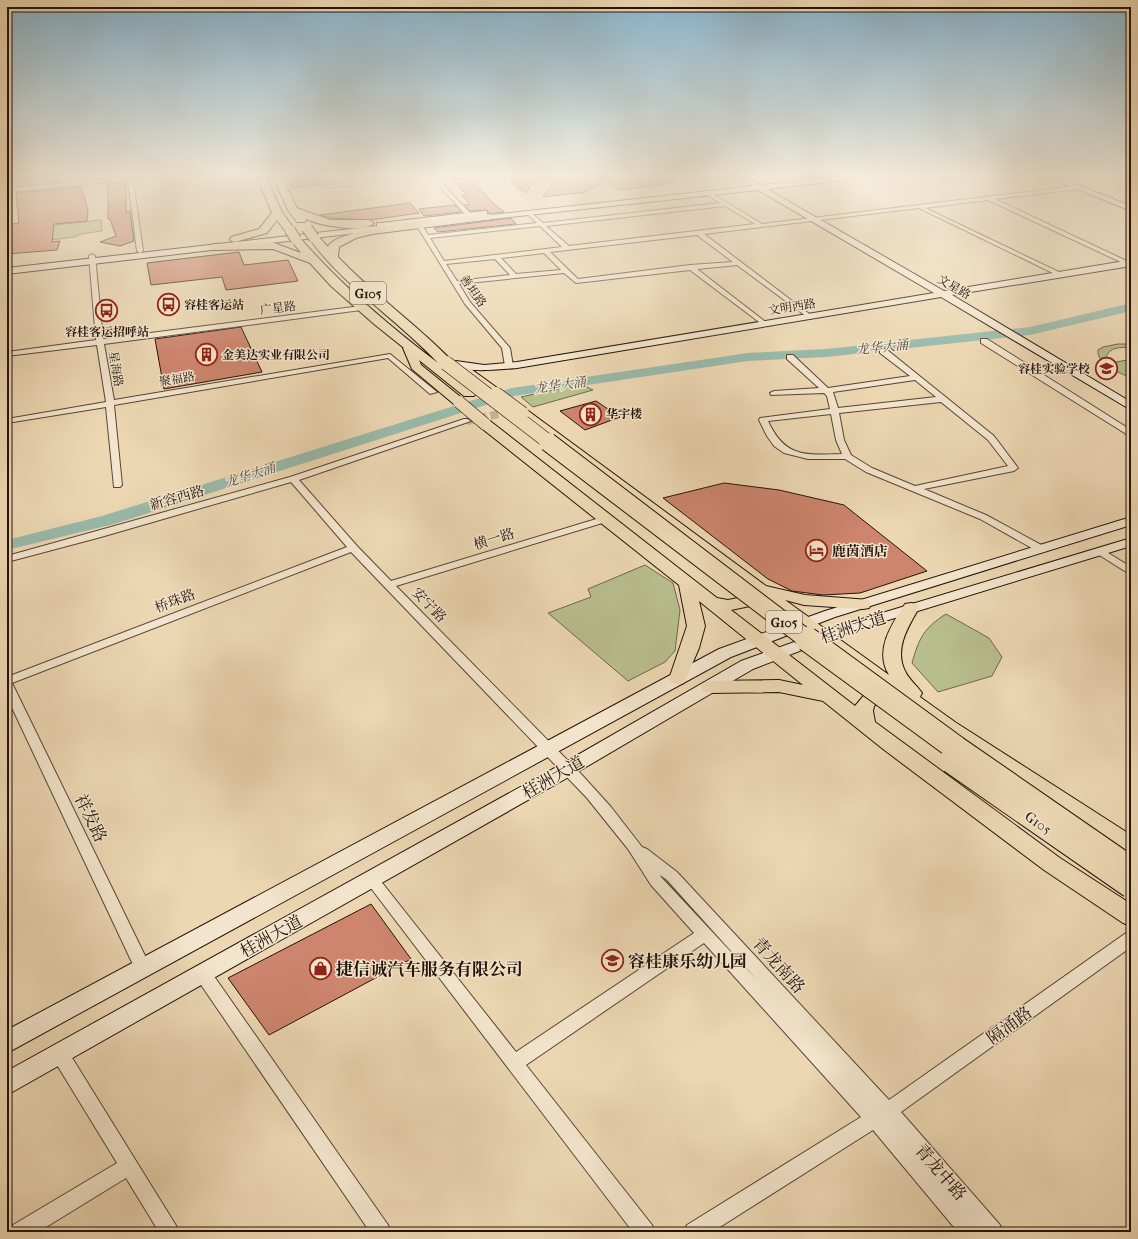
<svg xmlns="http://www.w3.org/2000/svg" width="1138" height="1239" viewBox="0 0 1138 1239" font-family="'IM FELL French Canon','Noto Serif SC',serif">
	<rect width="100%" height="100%" fill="#ecd7b2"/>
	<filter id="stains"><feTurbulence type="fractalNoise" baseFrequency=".005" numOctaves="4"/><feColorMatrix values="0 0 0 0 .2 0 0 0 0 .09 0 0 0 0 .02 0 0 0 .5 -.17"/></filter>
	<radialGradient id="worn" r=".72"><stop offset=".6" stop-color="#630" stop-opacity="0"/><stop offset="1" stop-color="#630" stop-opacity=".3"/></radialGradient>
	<g fill="#b8be8c" stroke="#6e684c">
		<path d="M101,220L102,231L81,234L75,237L16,244L18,229Z"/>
		<path d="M1118,344H1131V347C1121,348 1109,346 1106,358L1112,363L1131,359V378C1119,372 1097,366 1098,350L1103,347Z"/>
		<path d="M581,384L593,390L533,407L521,397Z"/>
		<path d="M645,565L673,583L680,610L675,651L665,662L628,681L548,613L591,597L588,589Z"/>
		<path d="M946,614L989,638L1002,657L992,676L938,692L912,663C919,638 924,628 946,614Z"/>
	</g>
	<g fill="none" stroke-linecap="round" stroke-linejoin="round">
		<path fill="#99baab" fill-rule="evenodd" d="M1131,303V311L1030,335L826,357L748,361L514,396L114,524L7,550V540L102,516L512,388L748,353L826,349L1030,327Z"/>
	</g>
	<g fill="#cd856d" stroke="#24130b">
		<path d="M287,177H335L336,183L292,188Z"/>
		<path d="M468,177L493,203L504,212L493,213H488L487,210L470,211L464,205L470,204L462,196L467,195L452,179Z"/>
		<path d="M558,177H611L586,192L543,197Z"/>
		<path d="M651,177H674L675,183L618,190L608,182Z"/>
		<path d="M126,182V212L130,211L134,241L120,246L100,242L116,236L110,219H108V184Z"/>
		<path d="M510,182H533L526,193Z"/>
		<path d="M81,187L88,210L87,221L54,224L52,242L60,241L57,250L7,254V225L19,223L16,193Z"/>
		<path d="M410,203L419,213L371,220L330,218L320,215Z"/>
		<path d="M455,205L461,212L424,216L419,209Z"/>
		<path d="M511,218L516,224L438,232L434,228Z"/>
		<path d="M239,252L244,265L288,260L298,281L226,290L222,277L151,285L147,263Z"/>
		<path d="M241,327L262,372L164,389L155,339Z"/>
		<path d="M596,401L620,417L585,430L560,411Z"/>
		<path d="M724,483L779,490L844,505L927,571L860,593L823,595L792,591L768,579L663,498Z"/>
		<path d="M371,904L411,959L269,1035L228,978Z"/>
	</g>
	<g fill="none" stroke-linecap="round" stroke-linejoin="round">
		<path stroke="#c4b091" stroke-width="8" stroke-dasharray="8 4" stroke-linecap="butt" d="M467,421L526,408"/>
		<defs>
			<g id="street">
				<path d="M23,177H36L7,183V179Z"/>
				<path d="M131,177H151L133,180L143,251L140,253L137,251L128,180L7,192V188Z"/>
				<path d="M403,177H423L327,188L324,186Z"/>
				<path d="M431,177H436L471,214V216H467Z"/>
				<path d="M1077,186L1079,189L995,199L1131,263V265H1127L988,200L925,208L1063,274V276H1059L919,208L704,234L812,316V318L810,319L737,265L697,269L767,323V325H763L690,270L576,283L564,273L459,284L470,302L510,348L513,366L509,368L505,366L502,348L465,304L417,226L422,225L428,235L537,223L526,213L529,211L543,223L720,203L706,194L708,191L762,224ZM725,206L755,224L569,246L546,226ZM540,226L562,247L444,261L430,238ZM697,235L733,262L690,265L578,279L550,252ZM544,253L561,270L516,274L501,258ZM495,259L510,275L457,281L446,264Z"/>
				<path d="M92,254L95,256L103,339L361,306L364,308L361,310L104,344L114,400L390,354L437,392L430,394L388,358L114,405L122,485L120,487H114L106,407L7,423V419L106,402L97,345L7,356V352L96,340L89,256Z"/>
				<path d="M981,339H987L1131,430V437L981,343Z"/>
				<path d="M880,349H886L994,436L1018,468L1014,471L924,489L986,515L1045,547L1046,549L1045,551H1037L980,519L866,472L845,459H808L784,453L774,446L767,436L759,420L760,418L830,409L827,396L824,393L771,395L770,393L774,391L819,388L787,359V355H793L828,388L910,376L880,353ZM915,380L936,397L838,408L833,392ZM941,402L988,440L1008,466L915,486L872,468L851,455L844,440L839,413ZM831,414L836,440L842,454C805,455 785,458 768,421Z"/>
				<path d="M464,419H467L471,421L299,480L357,546L391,581L603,517H609L611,519L609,521L396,586L582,775L611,807L642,847L647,849L677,872L889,1100L1126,933L1131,931V947L901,1112L1000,1225L1003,1232H958L873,1130L712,1232H684L687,1225L861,1117L704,943L526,1065L652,1225L655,1232H633L364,879L366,875L371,873L376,875L516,1052L694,933L651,885L628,849L587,798L351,552L12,683L151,968L149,973L143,975L137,973L7,697V677L347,547L291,482L101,537L7,562V556L290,477ZM660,875L667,880L758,981L661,877Z"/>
				<path d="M1100,548L1131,567V575L1096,553L1095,551Z"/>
				<path d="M203,967L209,969L388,1225L391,1232H370L197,979L195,974L197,969Z"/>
				<path d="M60,1046L66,1048L180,1232H159L126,1178L38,1232H10L13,1225L117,1163L54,1060L52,1054L54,1048Z"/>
			</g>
			<g id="secondary">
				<path d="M739,177H747L761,185L835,177H858L855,179L767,189L944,291L1131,260V266L952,295L1131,402V410L941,297L517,368C504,369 460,374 451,364L456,361L484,365L517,362L934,293L758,190L474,221L470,219L474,217L753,186Z"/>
				<path d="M1047,177H1057L1131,206V211Z"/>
				<path d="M484,211H487V215L394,226V229H391L7,274V268L377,226V223H380Z"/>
				<path d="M1131,517V525L835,617L731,657L7,1053V1030L719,649L825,611Z"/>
				<path d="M1131,538V546L849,632L753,669L574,774L7,1095V1071L562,764L741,661L839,626Z"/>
			</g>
			<g id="primary">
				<path d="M409,345L415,348L421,365L463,399L465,402L463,405H455L412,369L403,348Z"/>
				<path d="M467,368L471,369L500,390L502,393L500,396H492L463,375L461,372L463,369Z"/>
				<path d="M523,409L527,410L766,586L805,595L869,600L871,604L869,608L863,609L804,605L785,600L889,675C874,651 891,625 905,604L911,603L917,604L919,608C908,627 894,649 905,671C909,680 917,685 922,693L920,697L955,722L1131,835V855L1123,852L941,732L897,699L880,702L874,706L873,711L875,722L1060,858L1131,904V926L1123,923L1044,870L883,749L823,701L779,692L710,693L703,691L701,687L703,683L710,681L779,680L803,685L699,601L705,626L699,648L684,683L678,685L672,683L669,679L687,626L679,585L480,427L479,424L480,421H490L717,598L728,600L738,598L743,590L742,584L519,416L517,413L519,410ZM757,595L883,689L865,694L855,706L731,610L750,606Z"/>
			</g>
			<g id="highway">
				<path d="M257,177H266L282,212L295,230L290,233L286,232L277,220L267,233L235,242L231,241L230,239L231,237L259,229L272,213Z"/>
				<path d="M273,177H282L297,208L330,220H369L374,223C365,234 318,225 306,219L305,222H297L288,210Z"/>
				<path d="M489,214L493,215L494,217L493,219L372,234L356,238L339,247L338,257C373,294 415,323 451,360L453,363L451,366H443L474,390L476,393L474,396H464L374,324L331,286L310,263L273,249L214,250L209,247L214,244L274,243L301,253L291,240L296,237L300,238C341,285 388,325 438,363C397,319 343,286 309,238L310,236H318L328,247C335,226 465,217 489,214Z"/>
			</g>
		</defs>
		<use href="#street" stroke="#564435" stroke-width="2"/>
		<use href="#secondary" stroke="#24130b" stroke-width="2"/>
		<use href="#primary" stroke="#24130b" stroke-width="2"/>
		<use href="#highway" stroke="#24130b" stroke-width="2"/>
		<use href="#street" fill="#f3e5cd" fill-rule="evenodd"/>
		<use href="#secondary" fill="#f3e5cd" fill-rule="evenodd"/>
		<use href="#primary" fill="#ecd7b2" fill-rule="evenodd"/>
		<use href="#highway" fill="#ecd7b2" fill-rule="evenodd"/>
		<defs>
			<g id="primary-bridge">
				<path d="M496,393L523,413"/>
				<path d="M459,402L485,424"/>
			</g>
			<g id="highway-bridge-far3">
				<path d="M307,228L314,238"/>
				<path d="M290,230L296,240"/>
			</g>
			<path id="highway-bridge-far2" d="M446,363L550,443"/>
			<path id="highway-bridge-far1" d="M548,442L808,640"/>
			<g id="highway-bridge">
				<path d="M807,639L956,748L1131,869"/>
				<path d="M951,761L1131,886"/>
			</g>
		</defs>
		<use href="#primary-bridge" stroke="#24130b" stroke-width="13" stroke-linecap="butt"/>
		<use href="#highway-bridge-far3" stroke="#24130b" stroke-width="12" stroke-linecap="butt"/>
		<use href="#highway-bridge-far2" stroke="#24130b" stroke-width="15" stroke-linecap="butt"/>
		<use href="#highway-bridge-far1" stroke="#24130b" stroke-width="20" stroke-linecap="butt"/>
		<use href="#highway-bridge" stroke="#24130b" stroke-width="26" stroke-linecap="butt"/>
		<use href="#primary-bridge" stroke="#ecd7b2" stroke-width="12"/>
		<use href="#highway-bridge-far3" stroke="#ecd7b2" stroke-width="10"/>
		<use href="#highway-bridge-far2" stroke="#ecd7b2" stroke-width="14"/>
		<use href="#highway-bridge-far1" stroke="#ecd7b2" stroke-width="18"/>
		<use href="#highway-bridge" stroke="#ecd7b2" stroke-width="24"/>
	</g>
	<linearGradient id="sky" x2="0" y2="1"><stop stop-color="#88b6d0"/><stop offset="0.5" stop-color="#f6eddc"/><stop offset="1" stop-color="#f6eddc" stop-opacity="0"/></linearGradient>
	<rect width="1138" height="351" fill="url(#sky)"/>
	<defs>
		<symbol id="bus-ring" viewBox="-11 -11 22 22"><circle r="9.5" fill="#f3e5cd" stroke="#8f2418" stroke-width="1.5"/><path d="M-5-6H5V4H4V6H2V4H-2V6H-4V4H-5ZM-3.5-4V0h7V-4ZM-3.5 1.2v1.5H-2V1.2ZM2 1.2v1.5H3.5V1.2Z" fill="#8f2418"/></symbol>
		<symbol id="building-ring" viewBox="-11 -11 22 22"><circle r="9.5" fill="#f3e5cd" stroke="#8f2418" stroke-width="1.5"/><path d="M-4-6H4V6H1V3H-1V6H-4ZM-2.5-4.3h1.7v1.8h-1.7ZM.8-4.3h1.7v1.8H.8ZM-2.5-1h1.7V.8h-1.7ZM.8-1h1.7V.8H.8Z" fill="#8f2418"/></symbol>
		<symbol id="school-ring" viewBox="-11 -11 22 22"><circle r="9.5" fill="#f3e5cd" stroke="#8f2418" stroke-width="1.5"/><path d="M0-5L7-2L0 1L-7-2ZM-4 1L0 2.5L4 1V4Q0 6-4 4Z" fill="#8f2418"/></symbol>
		<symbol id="hotel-ring" viewBox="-11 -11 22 22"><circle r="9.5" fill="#f3e5cd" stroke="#8f2418" stroke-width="1.5"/><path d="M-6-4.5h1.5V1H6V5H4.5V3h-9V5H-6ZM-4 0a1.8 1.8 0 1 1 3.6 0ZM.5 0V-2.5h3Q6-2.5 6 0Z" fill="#8f2418"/></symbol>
		<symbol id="shop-ring" viewBox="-11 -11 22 22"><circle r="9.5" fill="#f3e5cd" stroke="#8f2418" stroke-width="1.5"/><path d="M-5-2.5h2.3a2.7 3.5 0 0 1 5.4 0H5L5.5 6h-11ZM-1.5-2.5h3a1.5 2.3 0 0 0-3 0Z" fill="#8f2418"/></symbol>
	</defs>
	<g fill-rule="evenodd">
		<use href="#bus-ring" x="156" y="292" width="25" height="25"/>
		<use href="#bus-ring" x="94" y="298" width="25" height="25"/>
		<use href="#building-ring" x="194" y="342" width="25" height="25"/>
		<use href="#school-ring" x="1094" y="356" width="25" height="25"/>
		<use href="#building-ring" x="578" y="402" width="25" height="25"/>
		<use href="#hotel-ring" x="804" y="538" width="25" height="25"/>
		<use href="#school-ring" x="600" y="948" width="25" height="25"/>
		<use href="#shop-ring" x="308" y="956" width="25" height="25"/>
	</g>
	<g text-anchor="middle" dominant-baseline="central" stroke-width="3" stroke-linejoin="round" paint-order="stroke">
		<g font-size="12" fill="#24130b" stroke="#f3e5cd">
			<text transform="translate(954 287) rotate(30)">文星路</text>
			<text transform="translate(473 291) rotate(55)">善坦路</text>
			<text transform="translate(792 307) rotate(-9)">文明西路</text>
			<text transform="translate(278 308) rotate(-7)">广星路</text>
			<text transform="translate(116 369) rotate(81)">星海路</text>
			<text transform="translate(177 379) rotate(-9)">聚福路</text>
		</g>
		<g font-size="12" font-weight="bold" fill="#24130b" stroke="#f3e5cd" text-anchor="start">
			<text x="184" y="305">容桂客运站</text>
			<text x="107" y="332" text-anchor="middle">容桂客运招呼站</text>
			<text x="222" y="355">金美达实业有限公司</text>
			<text x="1090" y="369" text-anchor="end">容桂实验学校</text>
			<text x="606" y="414">华宇楼</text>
		</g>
		<g fill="#f3e5cd" stroke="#625245" stroke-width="1">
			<rect x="350" y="282" width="36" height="22" rx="3"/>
			<rect x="766" y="611" width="36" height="22" rx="3"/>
		</g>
		<g font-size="13" font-weight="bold" fill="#24130b">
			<text x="368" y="293">G105</text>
			<text x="784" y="622">G105</text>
		</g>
		<g font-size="13" font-style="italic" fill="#4d4d43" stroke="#f3e5cd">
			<text transform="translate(882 347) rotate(-6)">龙华大涌</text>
			<text transform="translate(560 385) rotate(-8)">龙华大涌</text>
			<text transform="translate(250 475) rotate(-18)">龙华大涌</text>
		</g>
		<g font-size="14" fill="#24130b" stroke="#f3e5cd">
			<text transform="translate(177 498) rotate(-16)">新容西路</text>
			<text transform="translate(494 539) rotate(-17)">横一路</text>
			<text transform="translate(175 601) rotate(-21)">桥珠路</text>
			<text transform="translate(429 605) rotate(46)">安宁路</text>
			<text transform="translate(1038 823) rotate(35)">G105</text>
		</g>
		<g font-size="14" font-weight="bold" fill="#24130b" stroke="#f3e5cd" text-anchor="start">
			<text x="832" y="551">鹿茵酒店</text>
		</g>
		<g font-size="17" fill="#24130b" stroke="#f3e5cd">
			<text transform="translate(853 627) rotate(-18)">桂洲大道</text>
			<text transform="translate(553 777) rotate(-30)">桂洲大道</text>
			<text transform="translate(91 818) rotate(64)">祥发路</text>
			<text transform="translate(271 936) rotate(-29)">桂洲大道</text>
			<text transform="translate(779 965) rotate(48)">青龙南路</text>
			<text transform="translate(1009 1025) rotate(-36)">隔涌路</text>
			<text transform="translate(941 1172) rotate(49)">青龙中路</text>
		</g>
		<g font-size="17" font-weight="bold" fill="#24130b" stroke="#f3e5cd" text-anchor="start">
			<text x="628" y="961">容桂康乐幼儿园</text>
			<text x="336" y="969">捷信诚汽车服务有限公司</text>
		</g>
	</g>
	<rect width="1138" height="1239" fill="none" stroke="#ecd7b2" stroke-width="24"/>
	<rect x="8" y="8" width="1122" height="1223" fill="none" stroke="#24130b" stroke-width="2"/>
	<rect x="12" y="12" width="1114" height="1215" fill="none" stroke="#24130b"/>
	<rect width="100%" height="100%" filter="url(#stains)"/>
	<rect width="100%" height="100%" fill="url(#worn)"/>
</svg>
